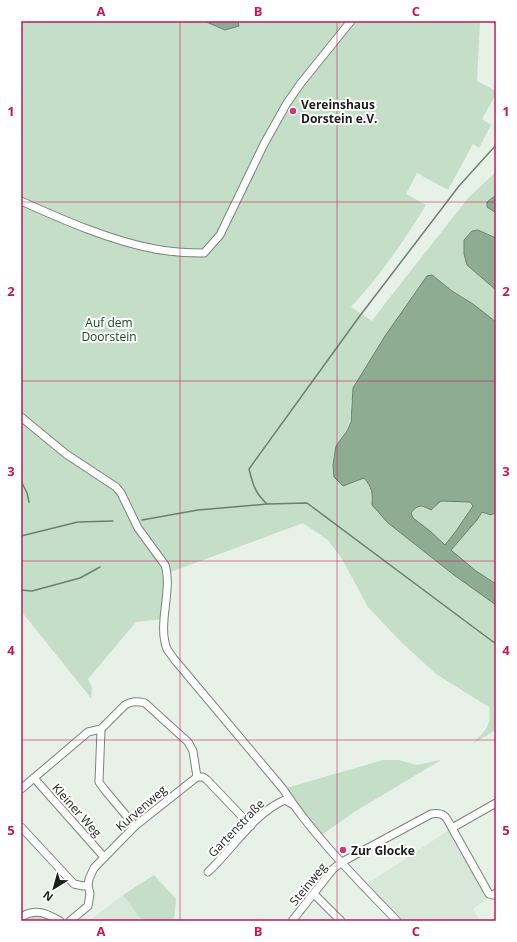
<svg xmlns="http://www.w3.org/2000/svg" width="517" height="942" viewBox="0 0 517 942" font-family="'Open Sans',sans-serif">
	<rect width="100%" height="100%" fill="#e7f1e8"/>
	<g fill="#d7e8d9">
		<path d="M452,828L490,897L473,909L480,921H397L364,886Z"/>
		<path d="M123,895L142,921H89Z"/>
	</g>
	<g fill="#c5dec7">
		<path d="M21,21H203L225,30L238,26V21H480L477,81L496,91V94L482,119L491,125L479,148L473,144L448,190L417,173L406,194L426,205C404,241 380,276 351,307L372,321L387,301L469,197L496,172V195L487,202L493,212L496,213V238L489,233L464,240V253L467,265L496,290V322L473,304L452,291L432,275L351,401C350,424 350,428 336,446L343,486L363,478L369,483L388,523L454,575L496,605V730L472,744C485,731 492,726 489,707L436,674L401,642L368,607L342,559L328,540L303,523L168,573L164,619L136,622L88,679L92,687L91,698L21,611Z"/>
		<path d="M441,501L470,502L473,506L456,531L445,545L430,531L412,518L411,513C418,505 422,505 432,510Z"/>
		<path d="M482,512L491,515L496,512V584L476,571L451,550L477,520Z"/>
		<path d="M383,760H399L416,765L441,760L354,812L319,837L283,789Z"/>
		<path d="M154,875L176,899L174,921H142L123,895Z"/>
		<path d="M38,912L60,921H21V917Z"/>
	</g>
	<g fill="#8eac92" stroke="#6b816e" fill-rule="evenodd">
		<path d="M204,21H238L239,26L225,30Z"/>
		<path d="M496,195V213L487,207V202Z"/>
		<path d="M478,230L496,238V290L467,265L464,254V240L472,231Z"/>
		<path d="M432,275L452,291L473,304L496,322V512L491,515L482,512L477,520L451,550L476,571L496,584V605L454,575L388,523L372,505C373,493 372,487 364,478L343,486L334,477L333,465L336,446L347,431L351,422L353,388L385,336L427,276ZM441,501L470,502L473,506L456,531L445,545L430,531L413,518L411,513C418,504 422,505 431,510Z"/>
	</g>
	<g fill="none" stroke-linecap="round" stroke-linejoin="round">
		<g stroke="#6b816e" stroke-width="1.5">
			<path d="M21,481L27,493L29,502"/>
			<path d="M267,504C255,493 253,485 249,469L359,317L459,186L496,145"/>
			<path d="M142,520L198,510L267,504L307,503L496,644"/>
			<path d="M21,536L78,522L113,521"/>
			<path d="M21,590L32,591L80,578L100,567"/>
		</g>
		<defs>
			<g id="minor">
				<path d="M21,201C61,219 111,241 155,249C171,252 187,253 204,253L220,235L264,144L287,103L301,83L351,21"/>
				<path d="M21,417L66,454L116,487L121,493L138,528L165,565C173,590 157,624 167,649C169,652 172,656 174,659L283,789C314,837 358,880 397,921"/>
				<path d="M101,729L99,782L104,789L135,826"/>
				<path d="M34,778L104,857"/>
				<path d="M21,789L88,732L101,729L125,705C132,701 137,701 145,703L188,742L193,751L197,777"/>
				<path d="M496,803L452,828L489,894L493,895L496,893"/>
				<path d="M21,827L74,884L83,886L88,885"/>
				<path d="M208,872C232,850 255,812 285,800L292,804"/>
				<path d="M314,894L341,921"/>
				<path d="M21,917C36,908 46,913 60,921"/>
				<path d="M70,921L88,906L90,894L88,885L89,879L94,868L135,826L197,777H203L207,780L251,826"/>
				<path d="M292,921L333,869L342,862L431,814C445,812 446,817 452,828"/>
			</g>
		</defs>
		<use href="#minor" stroke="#7c857d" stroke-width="9"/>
		<use href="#minor" stroke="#fff" stroke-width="7"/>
	</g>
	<path fill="none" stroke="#c2185b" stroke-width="1" stroke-opacity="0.55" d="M180,21V921M337,21V921M21,202H496M21,381H496M21,561H496M21,740H496"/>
	<g fill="#c63c77" stroke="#fff" stroke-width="1.5">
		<circle cx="293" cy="111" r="4"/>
		<circle cx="343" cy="850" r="4"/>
	</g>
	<g text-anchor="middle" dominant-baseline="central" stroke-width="4" stroke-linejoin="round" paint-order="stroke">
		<g font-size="12" font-weight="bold" fill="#1a1d1a" stroke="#fff" text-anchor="start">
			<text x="301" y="104">Vereinshaus<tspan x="301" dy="14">Dorstein e.V.</tspan></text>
			<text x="351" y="850">Zur Glocke</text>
		</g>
		<g font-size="12" fill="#184823" stroke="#fff">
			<text x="109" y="322">Auf dem<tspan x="109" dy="14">Doorstein</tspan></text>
		</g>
		<g font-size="12" fill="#1a1d1a" stroke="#fff">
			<text transform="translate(141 808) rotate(-41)">Kurvenweg</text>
			<text transform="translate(77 810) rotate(48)">Kleiner Weg</text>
			<text transform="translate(236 828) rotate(-46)">Gartenstraße</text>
			<text transform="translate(308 884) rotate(-51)">Steinweg</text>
		</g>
	</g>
	<rect width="517" height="942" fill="none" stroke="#ffffff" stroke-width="44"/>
	<g transform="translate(54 888) rotate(217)" stroke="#ffffff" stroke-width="3" paint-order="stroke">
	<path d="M0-3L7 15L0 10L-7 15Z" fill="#1a1d1a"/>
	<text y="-6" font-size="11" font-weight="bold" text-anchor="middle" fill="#1a1d1a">N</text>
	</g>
	<rect x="22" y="22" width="473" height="898" fill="none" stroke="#c2185b" stroke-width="1.5"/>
	<g font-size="13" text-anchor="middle" font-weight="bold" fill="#c2185b">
		<text x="101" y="16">A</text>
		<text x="258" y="16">B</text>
		<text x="416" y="16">C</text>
		<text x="11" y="116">1</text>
		<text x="506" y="116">1</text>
		<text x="11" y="296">2</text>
		<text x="506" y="296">2</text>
		<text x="11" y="476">3</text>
		<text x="506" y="476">3</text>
		<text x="11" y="655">4</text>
		<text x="506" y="655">4</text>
		<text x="11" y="835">5</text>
		<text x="506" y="835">5</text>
		<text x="101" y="936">A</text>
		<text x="258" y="936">B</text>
		<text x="416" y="936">C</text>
	</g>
</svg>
